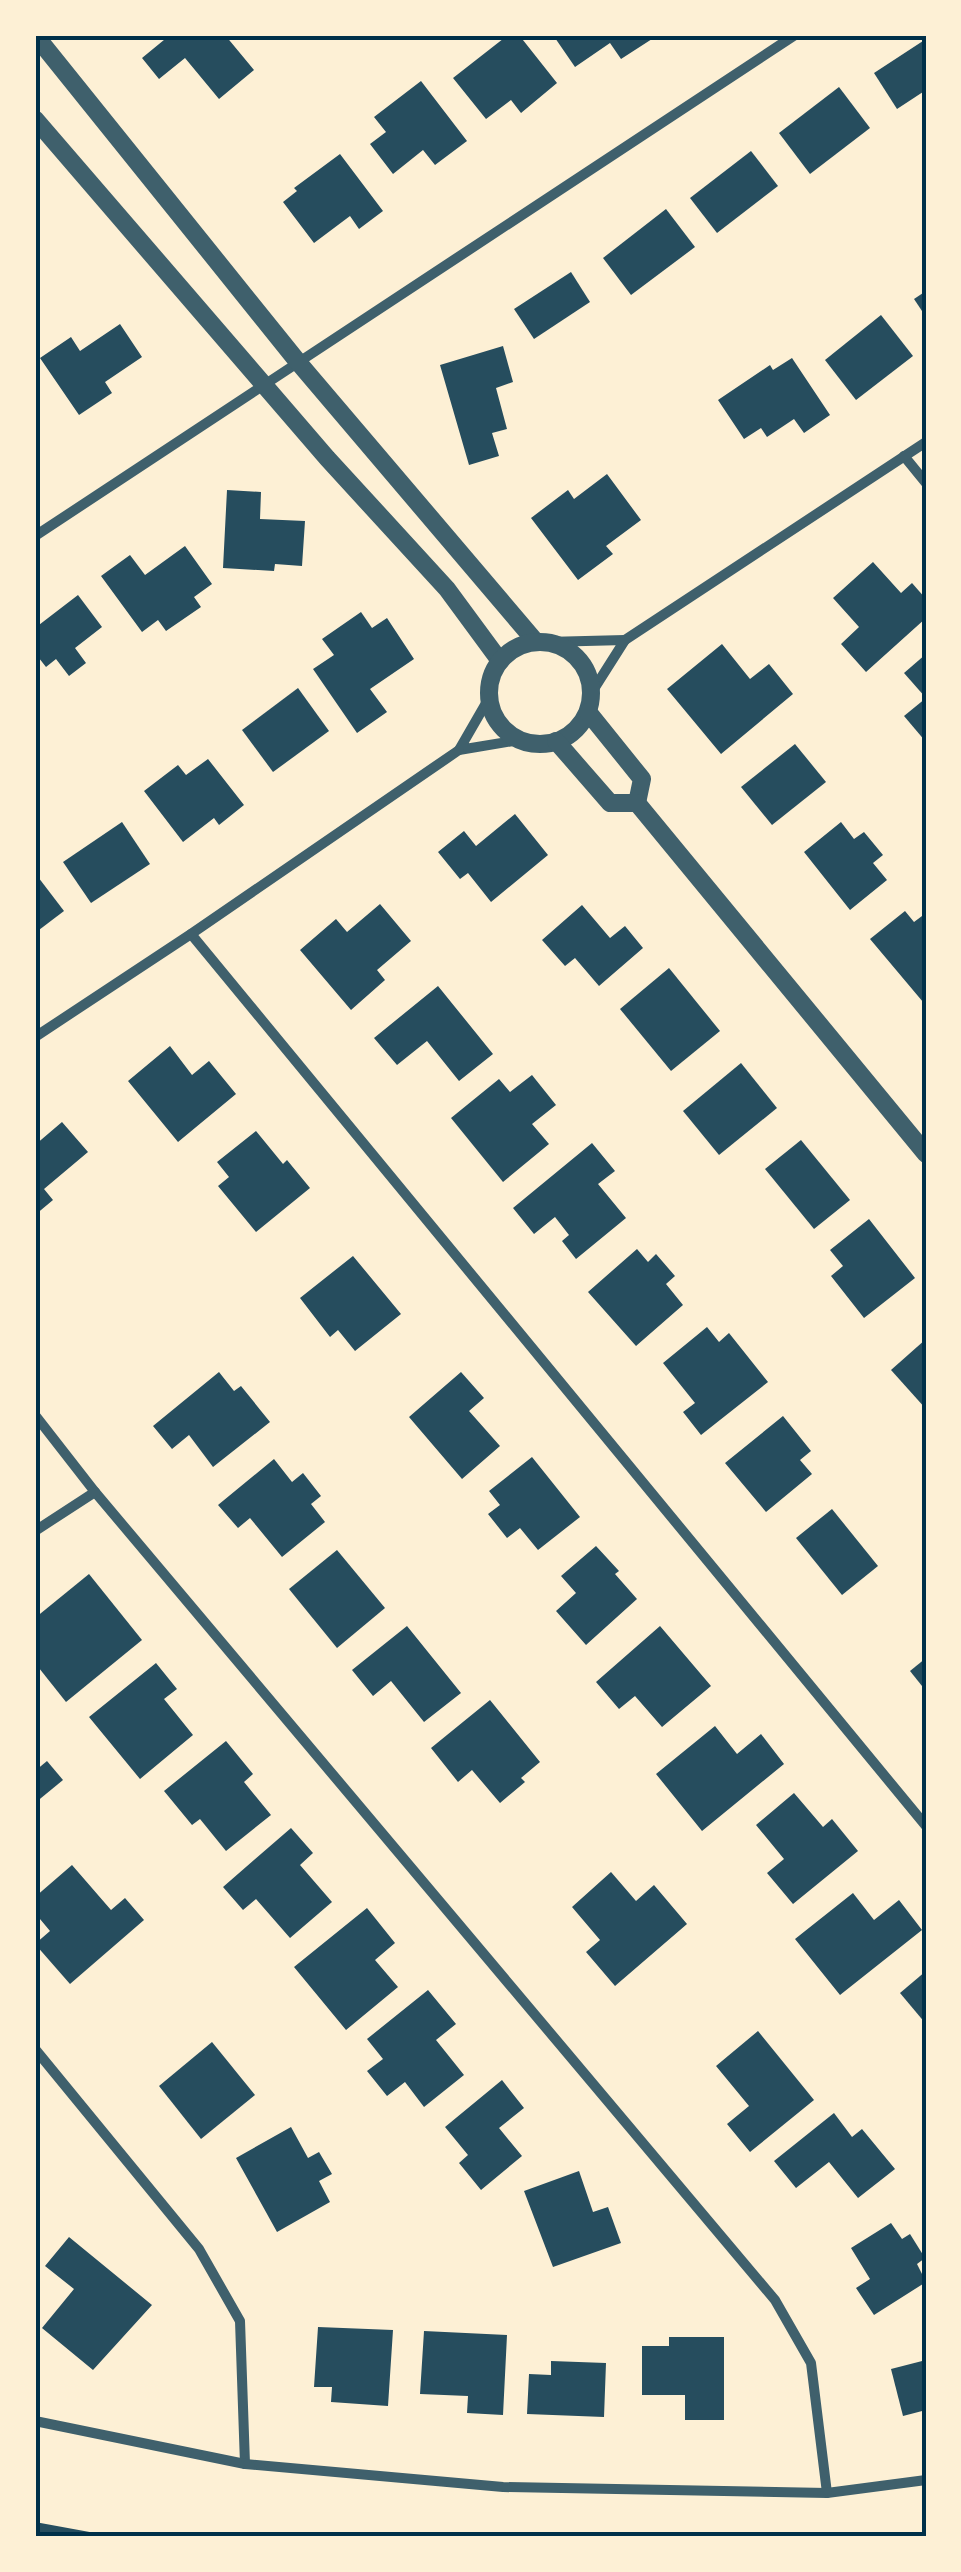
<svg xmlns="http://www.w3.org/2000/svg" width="961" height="2572" viewBox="0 0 961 2572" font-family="'Fira Sans Condensed',sans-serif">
	<rect width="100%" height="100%" fill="#fdf0d5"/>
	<g fill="#264d5e">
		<path d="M170,35H225L254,70L219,99L185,58L159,79L142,58Z"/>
		<path d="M508,35H519L557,83L521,113L511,100L486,119L453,78Z"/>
		<path d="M553,35H649L652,39L621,59L610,43L575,67Z"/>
		<path d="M926,39V90L897,109L874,73Z"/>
		<path d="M421,81L467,141L435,165L423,150L393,174L370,144L386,132L374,117Z"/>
		<path d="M839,87L870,128L810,174L779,133Z"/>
		<path d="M751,151L778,186L717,233L690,198Z"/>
		<path d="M340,154L383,211L359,229L350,216L314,243L283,202L297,191L294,188Z"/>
		<path d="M666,209L695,247L631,295L603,258Z"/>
		<path d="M571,272L590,302L534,339L514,309Z"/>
		<path d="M926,291V317L914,299Z"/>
		<path d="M881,315L913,356L856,400L825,360Z"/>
		<path d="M120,324L142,357L105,382L112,393L79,415L40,358L71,337L80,351Z"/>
		<path d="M503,346L513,382L496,388L507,429L492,433L499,456L469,465L440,365Z"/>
		<path d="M792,358L830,415L804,433L794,419L767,437L761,428L744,439L718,400L770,365L773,370Z"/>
		<path d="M607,474L641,520L606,546L613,554L578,580L531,518L568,490L574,499Z"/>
		<path d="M227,490L261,492L260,519L305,521L302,566L275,564L274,571L223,568Z"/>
		<path d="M185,546L212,584L194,597L201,607L166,631L158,620L142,632L101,576L130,555L145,575Z"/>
		<path d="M873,562L901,593L912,583L926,599V618L866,672L841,644L859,627L833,598Z"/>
		<path d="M78,595L102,627L75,648L86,663L69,676L56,659L46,667L35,653V628Z"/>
		<path d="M361,612L372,628L387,618L414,659L370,689L387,712L357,733L313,669L334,655L322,639Z"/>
		<path d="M722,644L750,679L769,664L793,694L721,754L667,689Z"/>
		<path d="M926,654V698L904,673Z"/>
		<path d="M298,688L329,731L273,772L242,730Z"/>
		<path d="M926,698V742L904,716Z"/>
		<path d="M795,744L826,782L772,825L741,787Z"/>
		<path d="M208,759L244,805L219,825L214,818L183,842L144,791L178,765L186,775Z"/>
		<path d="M515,814L548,855L491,902L468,873L460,879L438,852L464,831L476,846Z"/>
		<path d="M122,822L150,864L91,903L63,862Z"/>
		<path d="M841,822L854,839L864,832L883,855L873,863L887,880L850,910L804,852Z"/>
		<path d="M35,873L64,911L35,933Z"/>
		<path d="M380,904L411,941L377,970L385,980L351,1010L300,950L336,919L347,932Z"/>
		<path d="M582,905L610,938L625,926L643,948L599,986L575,958L565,966L542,940Z"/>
		<path d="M905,911L914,922L926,913V999L923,1002L870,939Z"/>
		<path d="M669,968L720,1031L671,1071L620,1009Z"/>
		<path d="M438,986L493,1054L459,1081L427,1041L397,1065L374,1038Z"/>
		<path d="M170,1046L192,1075L209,1061L236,1094L178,1142L128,1081Z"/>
		<path d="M741,1063L777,1108L719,1155L683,1111Z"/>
		<path d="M532,1075L556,1105L532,1124L549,1144L503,1182L451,1118L499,1079L510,1092Z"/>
		<path d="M62,1122L88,1152L44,1189L53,1200L35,1215V1145Z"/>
		<path d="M256,1131L283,1164L287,1160L310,1188L256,1232L218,1186L229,1177L217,1162Z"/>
		<path d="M801,1140L850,1200L814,1229L765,1169Z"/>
		<path d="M592,1143L615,1171L598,1184L626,1218L576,1259L562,1241L569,1235L555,1217L534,1234L513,1208Z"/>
		<path d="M869,1219L915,1278L864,1318L831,1276L843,1266L830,1250Z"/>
		<path d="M637,1249L648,1262L656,1254L675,1276L666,1284L683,1305L636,1346L588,1292Z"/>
		<path d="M353,1256L401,1314L355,1351L338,1330L330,1337L300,1298Z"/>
		<path d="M707,1327L719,1342L729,1333L768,1382L701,1435L683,1412L695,1403L663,1363Z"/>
		<path d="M926,1339V1409L891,1370Z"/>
		<path d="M219,1372L234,1391L241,1386L270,1422L213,1467L189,1435L172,1449L153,1426Z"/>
		<path d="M461,1372L484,1398L469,1411L500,1446L462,1479L409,1417Z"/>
		<path d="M783,1416L811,1451L800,1460L812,1474L766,1512L725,1463Z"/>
		<path d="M532,1457L580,1517L538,1550L520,1528L507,1538L488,1514L500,1505L489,1491Z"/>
		<path d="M274,1459L292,1482L303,1473L321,1496L311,1504L325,1522L282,1557L250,1518L238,1528L218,1505Z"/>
		<path d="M832,1509L878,1566L842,1595L796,1538Z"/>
		<path d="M596,1546L619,1571L615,1574L637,1599L586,1645L556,1611L576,1593L561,1576Z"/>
		<path d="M337,1550L385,1608L337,1648L289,1589Z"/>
		<path d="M89,1574L142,1640L66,1702L35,1663V1618Z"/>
		<path d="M407,1626L461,1693L424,1722L391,1681L373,1696L352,1670Z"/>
		<path d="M660,1626L711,1686L662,1727L635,1696L619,1709L596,1682Z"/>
		<path d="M926,1658V1691L910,1671Z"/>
		<path d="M156,1663L177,1689L164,1699L193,1735L140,1779L89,1717Z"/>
		<path d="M490,1700L540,1762L521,1778L525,1782L500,1803L472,1770L458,1782L431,1748Z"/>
		<path d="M715,1726L737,1754L761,1734L784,1764L702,1831L656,1774Z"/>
		<path d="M226,1741L253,1774L244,1782L271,1815L226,1851L200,1819L192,1825L164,1791Z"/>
		<path d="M47,1761L63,1780L35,1803V1771Z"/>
		<path d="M794,1793L823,1827L832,1819L858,1851L793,1904L767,1873L784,1859L756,1825Z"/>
		<path d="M291,1828L313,1853L300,1865L332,1902L290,1938L256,1899L243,1910L223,1887Z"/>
		<path d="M72,1865L111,1910L125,1898L144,1920L70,1984L35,1944L50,1931L35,1913V1897Z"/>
		<path d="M611,1872L636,1901L654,1885L687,1924L615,1986L586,1952L600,1940L572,1907Z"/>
		<path d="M853,1893L874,1920L899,1900L922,1930L840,1995L795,1939Z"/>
		<path d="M367,1908L395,1943L375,1960L398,1987L346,2030L294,1967Z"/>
		<path d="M926,1971V2024L900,1993Z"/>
		<path d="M428,1990L456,2024L436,2040L464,2075L424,2107L405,2082L387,2096L367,2071L383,2059L367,2039Z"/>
		<path d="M758,2031L814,2100L750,2152L727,2124L749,2106L716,2066Z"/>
		<path d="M212,2042L255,2095L201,2139L159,2086Z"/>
		<path d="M502,2080L524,2108L499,2128L522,2156L481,2190L459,2163L468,2155L445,2127Z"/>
		<path d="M834,2113L852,2137L862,2129L895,2169L858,2198L829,2162L796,2188L774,2161Z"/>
		<path d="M291,2127L308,2158L319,2152L332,2174L319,2181L330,2202L277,2232L236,2158Z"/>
		<path d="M579,2171L593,2212L608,2207L621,2243L553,2267L524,2191Z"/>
		<path d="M891,2223L902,2239L910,2234L925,2258L917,2264L926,2282L874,2315L856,2288L870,2279L851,2248Z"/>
		<path d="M69,2237L152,2305L93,2370L42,2328L74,2289L45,2266Z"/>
		<path d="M318,2327L393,2330L388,2406L331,2402L332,2387H314Z"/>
		<path d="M424,2331L507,2335L503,2415L467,2413L468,2396L420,2394Z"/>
		<path d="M669,2337H724V2420H685V2395H642V2346H669Z"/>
		<path d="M926,2360V2410L903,2416L891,2369Z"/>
		<path d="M551,2361L606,2363L604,2417L527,2414L529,2374L551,2375Z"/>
		<path d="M35,2522L106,2535V2537H35Z"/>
	</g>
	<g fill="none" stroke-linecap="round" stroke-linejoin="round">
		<g stroke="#3f606c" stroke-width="10">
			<path d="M904,456L926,483"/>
			<path d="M35,536L795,35"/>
			<path d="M625,640L926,442"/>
			<path d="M546,642L625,640L592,692"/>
			<path d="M489,698L459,750L519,740"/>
			<path d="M191,934L926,1826"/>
			<path d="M35,1037L191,934L459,750"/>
			<path d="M35,1415L95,1492L775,2300L811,2363L827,2493"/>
			<path d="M35,1531L95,1492"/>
			<path d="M35,2049L199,2249L240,2321L245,2464"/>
			<path d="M35,2421L245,2464L503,2487L827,2493L926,2480"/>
		</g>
		<g stroke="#3f606c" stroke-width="18">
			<path d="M35,35L298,362L536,642"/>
			<path d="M35,119L327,458L447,589L500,661"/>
			<circle cx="540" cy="693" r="51"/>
			<path d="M588,712L642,779L637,803"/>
			<path d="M556,741L610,803H637L926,1154"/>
		</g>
	</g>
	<rect width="961" height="2572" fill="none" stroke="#fdf0d5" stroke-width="75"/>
	<rect x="38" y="38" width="886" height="2496" fill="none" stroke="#003049" stroke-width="4"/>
</svg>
